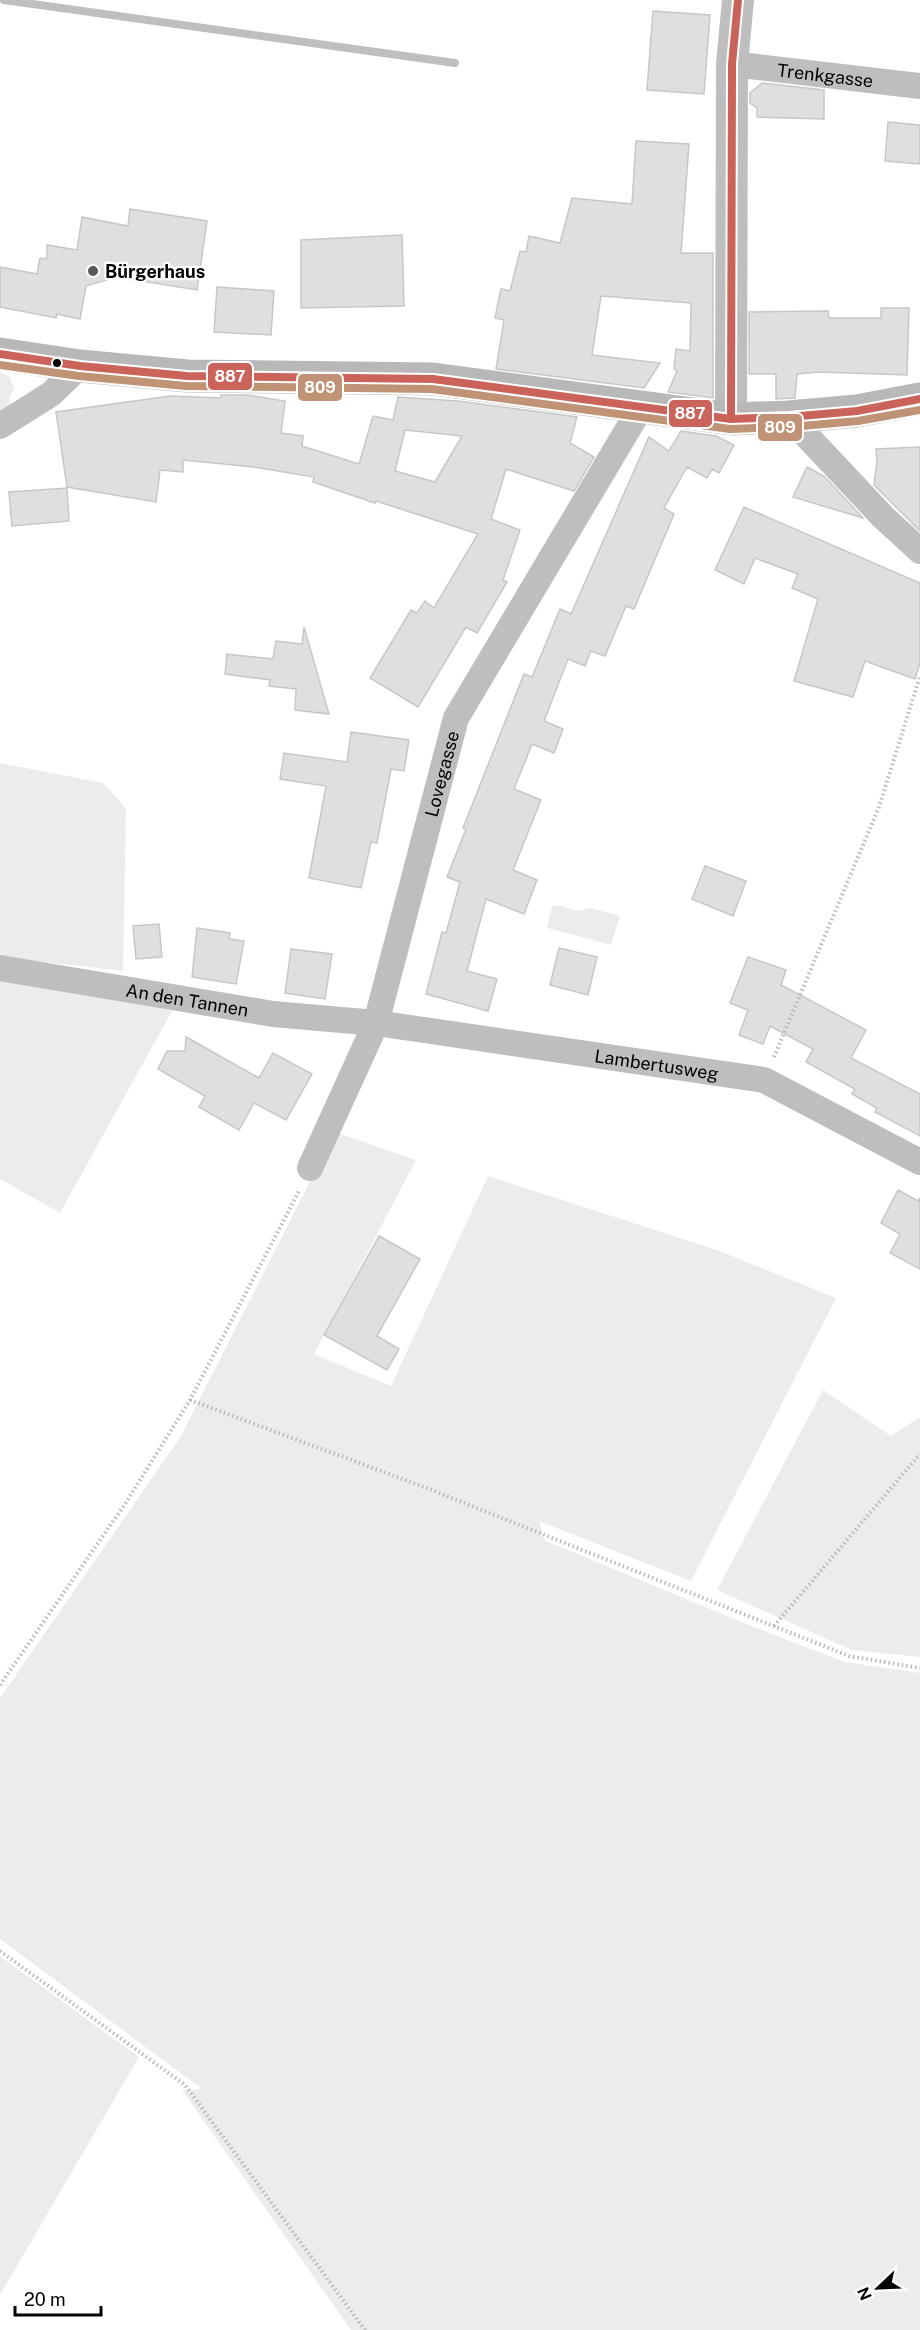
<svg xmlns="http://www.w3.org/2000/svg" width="920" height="2330" viewBox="0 0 920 2330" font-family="'Public Sans',sans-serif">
	<rect width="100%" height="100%" fill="#fff"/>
	<g fill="#ececec">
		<path d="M0,372L10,377L14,389L9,398L11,405L0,411Z"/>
		<path d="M0,763L103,783L126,808L123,971L0,957Z"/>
		<path d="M557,905L578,911L591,908L620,916L611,945L547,928L552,907Z"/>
		<path d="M0,976L103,995L172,1011L60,1213L0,1179Z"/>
		<path d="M335,1132L416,1160L314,1354L391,1386L488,1176L717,1250L836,1298L691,1581L539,1521L544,1540L756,1628L845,1662L920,1673V2330H351L182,2090L202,2089L0,1939V1698L181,1436Z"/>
		<path d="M823,1390L891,1436L920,1417V1657L852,1650L717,1590Z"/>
		<path d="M0,1956L139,2057L0,2295Z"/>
	</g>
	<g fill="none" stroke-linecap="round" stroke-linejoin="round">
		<path stroke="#bfbfbf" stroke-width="8" d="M4,0L455,63"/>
	</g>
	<g fill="#dfdfdf" stroke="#c7c7c7" stroke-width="1.5" fill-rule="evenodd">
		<path d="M653,11L710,15L704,94L647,90Z"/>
		<path d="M762,83L824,90V119L757,117V108L750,103V93Z"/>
		<path d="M888,122L920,125V164L885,161Z"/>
		<path d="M636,141L689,144L681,253H713V398L668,392L677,371L674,369L676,349L690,351L691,303L601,296L592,355L660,363L644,388L496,369L504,320L495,318L501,289L510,291L520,251L526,252L529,236L560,243L572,198L632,204Z"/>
		<path d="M130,209L207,221L197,290L117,277L86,286L80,319L57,314L56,318L0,307V267L37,274L40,258L47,259V245L77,250L82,217L128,226Z"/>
		<path d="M402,235L404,306L301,308V240Z"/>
		<path d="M217,287L274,291L271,335L214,332Z"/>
		<path d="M881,308H909L907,375L818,372L797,374L795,398L776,399V374H749V312L828,311L829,318H881Z"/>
		<path d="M221,395H248L285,401L281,433L303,436L302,446L359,464L373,416L393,420L398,397L458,401L577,417L570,443L594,457L574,491L506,469L491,519L520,530L503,580L507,582L477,633L466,627L418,707L370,678L411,610L417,613L425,601L434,608L478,534L376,501L375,503L313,482L314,477L254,467L183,460V472L160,470L156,502L67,487L56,412L170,396L221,398ZM405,430L462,436L435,482L395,471Z"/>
		<path d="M681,431L716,436L734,445L719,473L712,469L707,478L687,467L664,508L674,514L634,609L626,606L605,656L591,651L585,666L568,659L544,721L563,729L554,753L532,744L514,789L541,800L513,870L537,880L524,914L486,899L467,971L497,979L488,1011L426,994L442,932L446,933L460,882L447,877L466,829L463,828L524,674L532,677L560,609L571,614L649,437L669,451Z"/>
		<path d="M920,447V531L874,485L877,461L876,449Z"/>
		<path d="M807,467L824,476L863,518L793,497Z"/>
		<path d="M67,488L69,521L12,526L9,492Z"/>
		<path d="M744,507L920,583V663L915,679L865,661L853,697L794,681L818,599L792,588L798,574L755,558L744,584L715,570Z"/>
		<path d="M304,627L329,714L295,710L296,689L269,686L270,680L225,674L227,654L273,659L276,641L302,644Z"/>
		<path d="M351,732L409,740L404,771L391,769L377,843L371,842L361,888L309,878L326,786L280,779L284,753L347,762Z"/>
		<path d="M705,866L746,881L733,916L692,899Z"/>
		<path d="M159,924L162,957L136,959L133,926Z"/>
		<path d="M197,928L230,933L229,939L244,941L236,984L192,977Z"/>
		<path d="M559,948L597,957L588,995L550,985Z"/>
		<path d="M291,949L332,954L325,999L285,993Z"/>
		<path d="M748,957L786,970L781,985L866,1030L851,1058L920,1094V1136L875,1112L877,1108L852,1094L855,1089L806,1062L813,1049L770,1026L763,1044L739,1035L748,1010L730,1003Z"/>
		<path d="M186,1037L259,1078L273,1053L312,1074L286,1120L254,1103L239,1130L199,1107L205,1096L158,1069L167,1051H185Z"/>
		<path d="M898,1190L918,1201L920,1198V1269L890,1253L900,1234L881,1223Z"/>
		<path d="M379,1236L420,1259L377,1336L399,1349L387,1370L324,1335Z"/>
	</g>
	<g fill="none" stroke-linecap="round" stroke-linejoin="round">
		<g stroke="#b9b9b9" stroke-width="4" stroke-dasharray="1.5 3" stroke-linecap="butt">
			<path d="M774,1057L879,807L920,676"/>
			<path d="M190,1400L424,1487L849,1656L920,1668"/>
			<path d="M774,1626L920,1454"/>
			<path d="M0,1685L125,1504L190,1400L299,1191"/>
			<path d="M0,1951L185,2085L365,2330"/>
		</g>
		<g stroke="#bebebe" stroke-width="26">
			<path id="s1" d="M732,64L920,86"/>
			<path d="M789,417L883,517L920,551"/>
			<path d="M0,426L51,394L80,366"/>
			<path id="s2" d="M0,968L273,1014L376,1023L764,1080L920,1162"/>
			<path id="s3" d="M310,1168L376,1023L456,718L640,409"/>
		</g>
		<path stroke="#bebebe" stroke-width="32" d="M731,419L732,64L738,0"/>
		<path stroke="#b8b8b8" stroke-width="33" d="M0,354L80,366L187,376L433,379L731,419L789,417L857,411L920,399"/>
		<defs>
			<g id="bus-1">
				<path d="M0,354L80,366L187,376L433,379L731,419L789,417L857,411L920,399"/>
				<path d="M731,419L732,64L738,0"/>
			</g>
			<path id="bus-2" d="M0,365L79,376L186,386L432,389L730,429L790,427L858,421L920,410"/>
		</defs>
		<use href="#bus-1" stroke="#fff" stroke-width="12"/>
		<use href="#bus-2" stroke="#fff" stroke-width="12"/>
		<use href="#bus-1" stroke="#ca635a" stroke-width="8"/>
		<use href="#bus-2" stroke="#c09276" stroke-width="8"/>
	</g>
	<circle fill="#595959" stroke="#fff" stroke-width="2" cx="93" cy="271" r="6"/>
	<circle fill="#000" stroke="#fff" stroke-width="2" cx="57" cy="363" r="5"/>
	<g text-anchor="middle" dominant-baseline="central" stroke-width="4.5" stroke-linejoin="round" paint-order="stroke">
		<g font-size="18" fill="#000" stroke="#fff">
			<text stroke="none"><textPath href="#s1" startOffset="94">Trenkgasse</textPath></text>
			<text stroke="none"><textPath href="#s3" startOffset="417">Lovegasse</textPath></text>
			<text stroke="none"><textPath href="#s2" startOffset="190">An den Tannen</textPath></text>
			<text stroke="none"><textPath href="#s2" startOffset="664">Lambertusweg</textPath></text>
		</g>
		<g font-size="18" font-weight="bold" fill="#000" stroke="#fff" text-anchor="start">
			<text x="105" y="271">Bürgerhaus</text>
		</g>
	</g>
	<g stroke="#fff" stroke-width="2">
		<rect x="207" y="362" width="46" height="29" rx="6" fill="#ca635a"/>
		<rect x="297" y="373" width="46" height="29" rx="6" fill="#c09276"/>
		<rect x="668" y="399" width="45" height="29" rx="6" fill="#ca635a"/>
		<rect x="757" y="413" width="46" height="29" rx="6" fill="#c09276"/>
	</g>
	<g font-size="16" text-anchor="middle" font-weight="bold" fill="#fff">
		<text x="230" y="382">887</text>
		<text x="320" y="393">809</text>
		<text x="690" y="419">887</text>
		<text x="780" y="433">809</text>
	</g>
	<g transform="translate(878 2288) rotate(247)" stroke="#ffffff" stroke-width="4.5" paint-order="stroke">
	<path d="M0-4.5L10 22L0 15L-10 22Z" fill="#000000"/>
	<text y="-9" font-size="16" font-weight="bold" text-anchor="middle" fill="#000000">N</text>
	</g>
	<path d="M15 2306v9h86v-9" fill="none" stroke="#000000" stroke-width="3"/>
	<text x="24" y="2306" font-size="18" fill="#000000" stroke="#ffffff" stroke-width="4.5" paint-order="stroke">20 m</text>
</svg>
